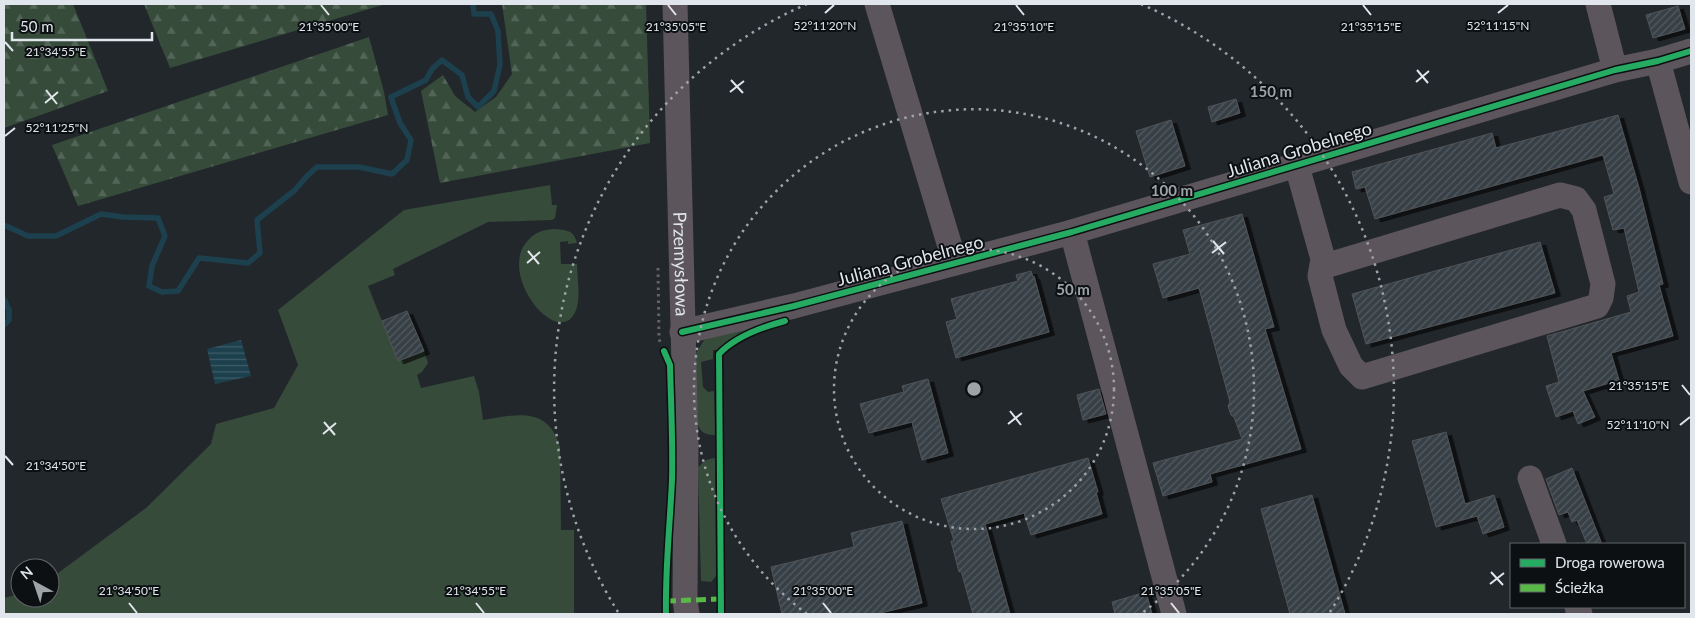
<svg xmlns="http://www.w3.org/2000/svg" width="1695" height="618" viewBox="0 0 1695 618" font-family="Lato,sans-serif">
	<defs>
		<pattern id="forest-firs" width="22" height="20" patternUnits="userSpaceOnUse" patternTransform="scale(1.25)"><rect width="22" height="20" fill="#364b3a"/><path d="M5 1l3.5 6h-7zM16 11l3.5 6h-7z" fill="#536557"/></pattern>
		<pattern id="water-rules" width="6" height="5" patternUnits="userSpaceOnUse" patternTransform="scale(1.25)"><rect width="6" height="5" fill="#1d404e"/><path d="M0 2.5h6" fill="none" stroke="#3e5c68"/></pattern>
		<pattern id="building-hatch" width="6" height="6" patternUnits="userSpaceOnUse" patternTransform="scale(1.25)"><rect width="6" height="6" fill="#384046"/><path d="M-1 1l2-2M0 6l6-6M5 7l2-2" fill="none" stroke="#545c61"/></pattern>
		<filter id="shadow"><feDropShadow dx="5.5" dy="3" stdDeviation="0" flood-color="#0009"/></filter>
	</defs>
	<rect width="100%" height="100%" fill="#22272c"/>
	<g fill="#364b3a">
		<path d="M550,185L552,205H557L555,218L552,220L488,222L393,269L395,275L368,286L398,361L424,351L428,363L422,372L417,375L421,388L474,376L479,392L483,420C515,415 548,405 560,447L561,530H574V614H4V598L20,594V598H50V579L146,508L211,444L216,424L274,408L298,365L278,310L404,210Z"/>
		<path d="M554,229C566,230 574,230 577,243L568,244V241L560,242L561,264H577C577,277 581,299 576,310C560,351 500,279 525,244C533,233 541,230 554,229Z"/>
		<path d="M758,323L717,350H713V359L701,362L703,387L708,392L714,391L715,435C705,435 700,432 697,423L695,355L704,340Z"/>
		<path d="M715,458L716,576L711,582L701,581L698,468C703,461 707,459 715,458Z"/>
	</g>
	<g fill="url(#forest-firs)">
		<path d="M4,4H73L108,91L4,128Z"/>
		<path d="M144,4H386L170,68Z"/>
		<path d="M502,4H646L650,143L440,183L421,91L443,75L455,96L475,112L496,97L512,74Z"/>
		<path d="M369,37L384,92L388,115L78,206L52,145Z"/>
	</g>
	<path fill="url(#water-rules)" d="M241,340L251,376L215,384L207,349Z"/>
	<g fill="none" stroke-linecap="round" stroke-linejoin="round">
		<g stroke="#1d404e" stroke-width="5.5">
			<path d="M4,225L28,236H56L101,214L123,217L158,218L165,236L152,266L149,286L162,292L178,291L199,258L248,263L260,253L257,220L295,190L307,176L317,167H359L392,174L407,160L411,140L400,123L391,97L426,80L432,69L442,60L462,75L468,97L478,107L494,91L500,65L498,31L491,14H474L473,4"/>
			<path d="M4,299L9,310V320L4,325"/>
		</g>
	</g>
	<g fill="url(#building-hatch)" stroke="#505458" filter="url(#shadow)">
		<path d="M1678,6L1685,29L1653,38L1646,15Z"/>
		<path d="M1236,99L1240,113L1212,122L1208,107Z"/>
		<path d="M1618,115L1639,188L1663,284L1659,285L1673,336L1611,353L1619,380L1583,391L1595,417L1578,424L1573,411L1556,417L1546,386L1559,382L1547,336L1631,312L1627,296L1639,292L1624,228L1613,230L1604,197L1614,194L1603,155L1375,219L1365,187L1356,189L1352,172L1492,133L1496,148Z"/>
		<path d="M1171,120L1185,166L1150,177L1136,131Z"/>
		<path d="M1242,214L1274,327L1265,329L1301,449L1210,474L1212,482L1163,496L1153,463L1242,439L1234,417L1231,415L1228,406L1230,402L1199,288L1163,298L1153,264L1190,254L1183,230Z"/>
		<path d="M1540,242L1555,293L1366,344L1352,294Z"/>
		<path d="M1031,271L1033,277L1034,276L1049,332L956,358L946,322L957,319L951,299L1018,281L1016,275Z"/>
		<path d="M407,311L424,351L398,361L382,321Z"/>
		<path d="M928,379L948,453L922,460L912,422L869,433L860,404L904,392L902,386Z"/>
		<path d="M1099,389L1106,414L1083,420L1077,395Z"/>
		<path d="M1446,432L1465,504L1494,495L1504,527L1483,534L1477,516L1436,527L1412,441Z"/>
		<path d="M1088,458L1098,492H1096L1102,514L1031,535L1024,513L985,524L1010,614H973L961,571L959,572L951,541H954L941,499Z"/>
		<path d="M1572,468L1601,542L1596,544H1587L1577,520L1572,522L1568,512L1559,515L1546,479Z"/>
		<path d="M1312,495L1345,614H1290L1261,509Z"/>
		<path d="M902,521L922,603L876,614H782L771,567L854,547L851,533Z"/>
		<path d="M1146,592L1152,614H1115L1112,602Z"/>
	</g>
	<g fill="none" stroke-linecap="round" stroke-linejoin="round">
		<path stroke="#666368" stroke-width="3" stroke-dasharray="2.5 4" stroke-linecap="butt" d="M658,268L659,339L661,344"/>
		<g stroke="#5d555c" stroke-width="25">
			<path id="s1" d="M675,4L686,446L685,600L687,614"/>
			<path d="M877,4L955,263"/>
			<path d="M1598,4L1615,70"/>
			<path d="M1658,61L1691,182"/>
			<path d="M1297,166L1323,259L1320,276L1334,330L1351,366L1362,377L1597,306L1601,298L1603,284L1584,210L1576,199L1560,195L1322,267"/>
			<path d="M1072,232L1174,614"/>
			<path d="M682,332L794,306L1072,232L1615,70L1658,61L1691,51"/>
			<path d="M1530,478L1554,544"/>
			<path d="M1577,607L1580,614"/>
		</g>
		<path stroke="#58b947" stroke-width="5" stroke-dasharray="10 5" stroke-linecap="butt" d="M666,601L721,599"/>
		<defs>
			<g id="cycleway">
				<path d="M682,332L794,306L1072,232L1615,70L1658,61L1691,51"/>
				<path d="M664,351L670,365C671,403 673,442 672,480C670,525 665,569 666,614"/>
				<path d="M721,614L719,354C736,336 762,327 785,321"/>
			</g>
		</defs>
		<use href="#cycleway" stroke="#0c1013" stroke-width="9"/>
		<use href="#cycleway" stroke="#26ab63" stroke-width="6"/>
	</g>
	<path fill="none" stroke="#e0e6eb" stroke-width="2" d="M321,5L329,15M668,5L676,15M1016,5L1024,15M1363,5L1371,15M825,13L834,5M1498,13L1508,5M5,42L13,51M1417,70L1428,83M731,80L743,93M1416,82L1429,71M46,90L57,104M730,92L744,81M45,103L58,92M5,136L15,128M1213,241L1224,254M528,251L539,264M1212,253L1226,242M527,263L540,252M1682,385L1690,395M1010,411L1021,425M324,422L335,435M1008,424L1022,413M1680,425L1690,417M323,434L336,423M5,456L13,465M1491,572L1503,585M1490,584L1504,573M129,603L137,613M476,603L484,613M823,603L831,613M1171,603L1179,613"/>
	<g fill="none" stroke="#9ea3a8" stroke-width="2.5" stroke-dasharray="2.5 5">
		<circle cx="974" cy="389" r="140"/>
		<path d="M807 614A280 280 0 1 1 1141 614"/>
		<path d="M618 612A420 420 0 0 1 807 4M1141 4A420 420 0 0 1 1330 612"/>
	</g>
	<g text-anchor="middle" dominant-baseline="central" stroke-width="4" stroke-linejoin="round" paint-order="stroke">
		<g font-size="18" fill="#e0e6eb" stroke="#0c1013">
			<text transform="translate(1299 149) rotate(-17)">Juliana Grobelnego</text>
			<text transform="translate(910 260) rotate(-15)">Juliana Grobelnego</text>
			<text stroke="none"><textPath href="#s1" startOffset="260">Przemysłowa</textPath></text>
		</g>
	</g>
	<g font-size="12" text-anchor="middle" fill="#e0e6eb" stroke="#0c1013" stroke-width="4" stroke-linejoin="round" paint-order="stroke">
		<text x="825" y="30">52°11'20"N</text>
		<text x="1498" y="30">52°11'15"N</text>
		<text x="329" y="31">21°35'00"E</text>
		<text x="676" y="31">21°35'05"E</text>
		<text x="1371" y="31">21°35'15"E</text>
		<text x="1024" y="31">21°35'10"E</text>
		<text x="56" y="56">21°34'55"E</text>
		<text x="57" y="132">52°11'25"N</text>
		<text x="1639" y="390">21°35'15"E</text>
		<text x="1638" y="429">52°11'10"N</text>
		<text x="56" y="470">21°34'50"E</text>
		<text x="129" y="595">21°34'50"E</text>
		<text x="476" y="595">21°34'55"E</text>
		<text x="823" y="595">21°35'00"E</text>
		<text x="1171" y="595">21°35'05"E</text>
	</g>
	<circle cx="974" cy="389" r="8" fill="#9ea3a8" stroke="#0c1013" stroke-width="2.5"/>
	<g font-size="15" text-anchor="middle" font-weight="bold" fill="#9ea3a8" stroke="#0c1013" stroke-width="4" stroke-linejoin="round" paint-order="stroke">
		<text x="1271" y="97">150 m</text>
		<text x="1172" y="196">100 m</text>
		<text x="1073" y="295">50 m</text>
	</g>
	<rect width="1695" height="618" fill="none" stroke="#e0e6eb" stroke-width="10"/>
	<rect x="1510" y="543" width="175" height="65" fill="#0c1013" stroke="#616669"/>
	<rect x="1520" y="559" width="25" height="8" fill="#26ab63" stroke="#616669"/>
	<text x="1555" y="568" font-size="15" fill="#e0e6eb">Droga rowerowa</text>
	<rect x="1520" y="584" width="25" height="8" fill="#58b947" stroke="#616669"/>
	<text x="1555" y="593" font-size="15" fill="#e0e6eb">Ścieżka</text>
	<g transform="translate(35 583) rotate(320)"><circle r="24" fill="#0c1013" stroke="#616669"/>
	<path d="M0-4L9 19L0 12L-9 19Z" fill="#9ea3a8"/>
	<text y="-8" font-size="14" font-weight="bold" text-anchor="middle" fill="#e0e6eb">N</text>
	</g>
	<path d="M12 32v8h140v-8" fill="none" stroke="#e0e6eb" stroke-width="2.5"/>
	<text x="20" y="32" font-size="15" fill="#e0e6eb" stroke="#0c1013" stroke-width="4" paint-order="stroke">50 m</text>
</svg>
